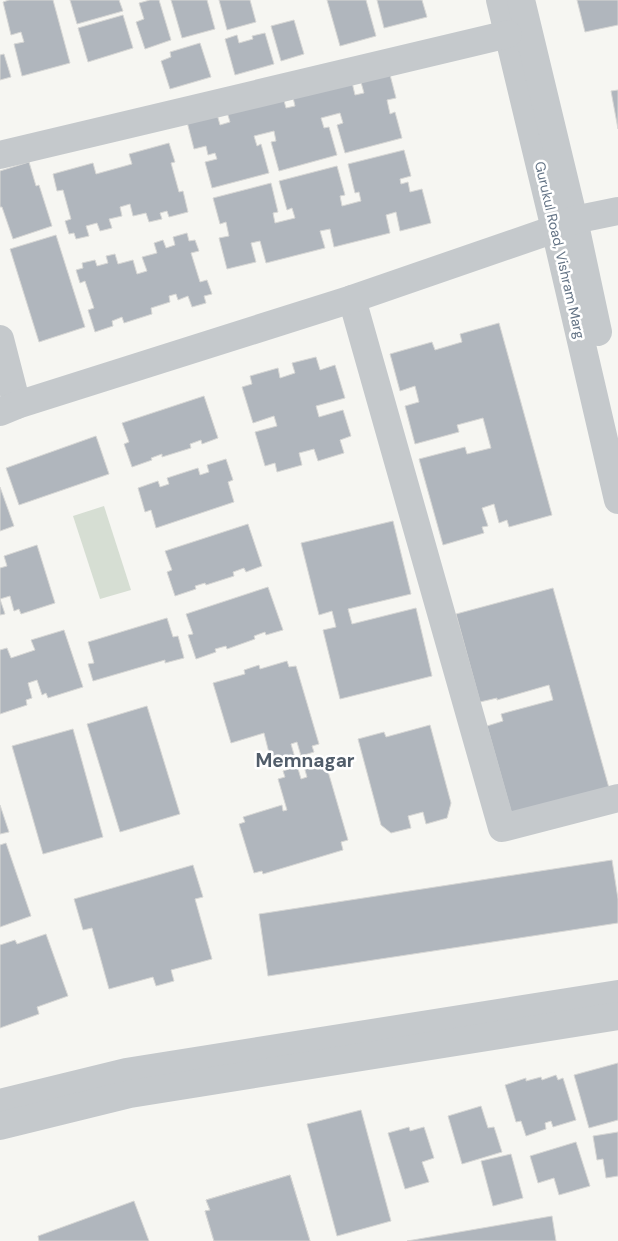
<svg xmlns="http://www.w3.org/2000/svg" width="618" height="1241" viewBox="0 0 618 1241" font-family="'DM Sans',sans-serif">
	<rect width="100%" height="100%" fill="#f6f6f2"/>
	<path fill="#d6ded3" d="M104,506L131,590L100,599L73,516Z"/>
	<g fill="#b0b6bd" stroke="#d7d7d5" fill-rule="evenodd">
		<path d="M9,0H53L70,63L22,76L14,44L24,42L21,32L11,35L3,2Z"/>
		<path d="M70,0H119L123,11L77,24Z"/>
		<path d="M150,0H159L171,40L145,49L136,22L144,19L139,3Z"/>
		<path d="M171,0H207L215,29L182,38Z"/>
		<path d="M219,0H250L256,22L227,30Z"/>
		<path d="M327,0H366L376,36L340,46Z"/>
		<path d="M377,0H422L427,17L384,28Z"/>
		<path d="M577,0H618V25L585,32Z"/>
		<path d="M123,15L133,48L88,62L78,28Z"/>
		<path d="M294,20L304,54L281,61L271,26Z"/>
		<path d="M265,33L274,64L235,75L225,39L237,35L239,43L253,39L252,36Z"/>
		<path d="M200,43L211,77L170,89L161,61L171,57L170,52Z"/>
		<path d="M4,54L11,77L0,80V55Z"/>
		<path d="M388,67L396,98L387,100L390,114L395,112L402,138L345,153L337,125L343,123L340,113L321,118L324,128L329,127L337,155L279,171L271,142L276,141L274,131L254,136L257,146L261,144L269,173L212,188L205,162L217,159L215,153L208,155L206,146L194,149L185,114L215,107L220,125L230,122L225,105L281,90L286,108L295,106L291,89L350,74L355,95L364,93L359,75Z"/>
		<path d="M618,90V129L611,91Z"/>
		<path d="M169,143L175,162L171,163L179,192L183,191L188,212L169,217L167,211L160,213L162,219L149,222L146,213L133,216L130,204L120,207L122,216L109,219L112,228L100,231L97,223L86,226L89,236L76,239L74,233L69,234L65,221L71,219L63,190L57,191L53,174L93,163L96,174L132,164L129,154Z"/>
		<path d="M404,150L411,176L400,179L401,184L408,182L410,192L422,189L431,223L400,231L396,212L386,215L390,233L334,247L330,229L320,231L325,248L266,263L260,241L251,243L256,262L227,269L219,238L229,236L226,222L220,224L213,198L271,183L278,212L273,213L275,223L295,218L292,208L287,210L279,181L337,166L345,195L340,196L342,206L361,201L359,192L355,193L348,164Z"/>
		<path d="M29,162L36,186L39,185L52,226L13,239L2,207H0V171Z"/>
		<path d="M187,233L189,241L195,240L199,251L191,253L200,282L207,280L212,294L204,296L206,303L192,307L188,296L178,300L176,294L169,296L170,302L151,308L152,314L124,323L122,317L112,321L113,326L95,332L88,310L94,308L85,281L80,283L76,270L83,268L82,263L95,260L97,266L108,263L106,256L115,254L118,264L133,260L137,274L147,271L142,257L157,253L154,243L163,240L166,248L175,245L173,237Z"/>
		<path d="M56,235L85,327L39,342L10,249Z"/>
		<path d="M499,323L552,515L509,527L507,520L499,523L494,504L482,508L488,526L482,527L484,533L443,545L419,459L465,447L467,454L491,448L483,418L457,425L459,432L415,444L405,406L419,402L415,386L400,391L390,354L432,342L435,350L462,342L460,334Z"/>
		<path d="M316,357L320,370L335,365L345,398L316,406L319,417L343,410L351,436L340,440L344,453L318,461L314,449L299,453L302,465L277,472L275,463L265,466L255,432L277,426L274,416L253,423L242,387L252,384L250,376L278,368L280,378L295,373L292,363Z"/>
		<path d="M204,396L218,438L202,444L201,440L190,444L191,448L162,457V454L151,458L152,460L132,467L124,444L129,442L122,423Z"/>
		<path d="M96,436L109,474L19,505L6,468Z"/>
		<path d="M226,459L233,480L228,482L234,502L156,528L151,510L145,512L138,488L158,481L160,487L169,484L167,478L198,468L200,475L209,472L207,465Z"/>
		<path d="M0,487L14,526L0,531Z"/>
		<path d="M393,521L411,594L348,609L352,624L416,608L432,676L340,699L323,630L336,627L332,611L319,615L301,543Z"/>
		<path d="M248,524L262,566L246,572L244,568L233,572L234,576L206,585L205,583L195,586L196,589L175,596L167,572L172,570L165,551Z"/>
		<path d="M37,545L55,603L21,614L19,609L14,611L10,596L0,599L5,614L0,615V568L7,566L4,556Z"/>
		<path d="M268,587L283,630L266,635L265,632L254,636L255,639L227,649L226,646L215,649L216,652L196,659L188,635L193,634L186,614Z"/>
		<path d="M553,588L609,788L512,815L487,726L503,721L501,714L553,700L549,685L497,700V698L480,702L456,614Z"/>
		<path d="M167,618L173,637L178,636L184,658L165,663V660L93,681L88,664L94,663L88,642Z"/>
		<path d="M64,630L83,687L48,698L46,693L42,695L37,680L28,683L32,698L26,700L27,705L0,714V650L7,648L11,658L35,650L31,640Z"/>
		<path d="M287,661L289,667L296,666L319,744L312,746L314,752L301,756L297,742L291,744L301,779L307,777L303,763L316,759L317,764L325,761L348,840L341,842L343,850L263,874L262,871L254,873L239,824L245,822L243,817L282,805L283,811L287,810L278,779L285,777L283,771L292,768L291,764L281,767L279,758L271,761L264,733L231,743L213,683L245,674L244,670L259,665L260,669Z"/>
		<path d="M147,706L180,814L120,832L87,724Z"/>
		<path d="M430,725L451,803L447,818L426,824L423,812L408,816L411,828L391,833L381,825L358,739L384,732L386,737Z"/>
		<path d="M73,729L103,837L43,854L12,746Z"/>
		<path d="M0,805L9,832L0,834Z"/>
		<path d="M6,843L31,916L0,927V845Z"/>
		<path d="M612,860L618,899V923L268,976L259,914Z"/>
		<path d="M193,865L203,897L195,899L212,959L171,970L174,981L156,986L153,977L109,989L92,928L83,930L74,899Z"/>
		<path d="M46,934L68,996L37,1007L39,1014L0,1028V945L15,940L17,944Z"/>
		<path d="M618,1063V1120L589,1128L574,1075Z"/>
		<path d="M556,1075L558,1080L563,1078L576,1120L553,1127L551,1121L545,1123L546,1129L526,1136L521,1121L516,1122L505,1085L526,1078V1081L541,1077L542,1080Z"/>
		<path d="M481,1106L488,1128L494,1127L502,1152L462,1164L448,1116Z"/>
		<path d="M361,1110L391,1221L337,1236L307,1124Z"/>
		<path d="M409,1127L410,1131L424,1127L434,1158L422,1162L429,1182L405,1189L388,1133Z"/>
		<path d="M618,1132V1176L606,1178L603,1159L597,1160L593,1136Z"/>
		<path d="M576,1142L590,1186L559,1195L554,1178L538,1183L530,1156Z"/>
		<path d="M511,1154L523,1198L493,1206L481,1161Z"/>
		<path d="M290,1175L310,1241H214L205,1211L210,1210L206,1200ZM260,1217L266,1236L255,1239L249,1220Z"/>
		<path d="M290,1175L310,1241H214L205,1211L210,1210L206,1200Z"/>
		<path d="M134,1201L149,1241H39L38,1236Z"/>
		<path d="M552,1216L556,1241H407Z"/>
	</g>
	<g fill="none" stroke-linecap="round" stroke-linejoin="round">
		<g stroke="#c5c9cc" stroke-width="28">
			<path d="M500,0L555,229L618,500"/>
			<path d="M521,0L574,220L598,332"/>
			<path d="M0,155L508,34"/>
			<path d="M352,299L502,828L618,798"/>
			<path d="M0,339L17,405"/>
			<path d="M0,412L17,405L352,299L555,229L574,220L618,211"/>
			<path d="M0,1103L126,1072L618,994"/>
			<path d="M0,1126L130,1094L618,1016"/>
		</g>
	</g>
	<g text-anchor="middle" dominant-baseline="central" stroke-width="5" stroke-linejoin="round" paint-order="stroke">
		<g font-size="14" fill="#637385" stroke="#fff">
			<text transform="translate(560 250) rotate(77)">Gurukul Road, Vishram Marg</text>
		</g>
		<g font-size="19" font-weight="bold" fill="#515d6a" stroke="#fff">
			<text x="305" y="760">Memnagar</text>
		</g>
	</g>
</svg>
